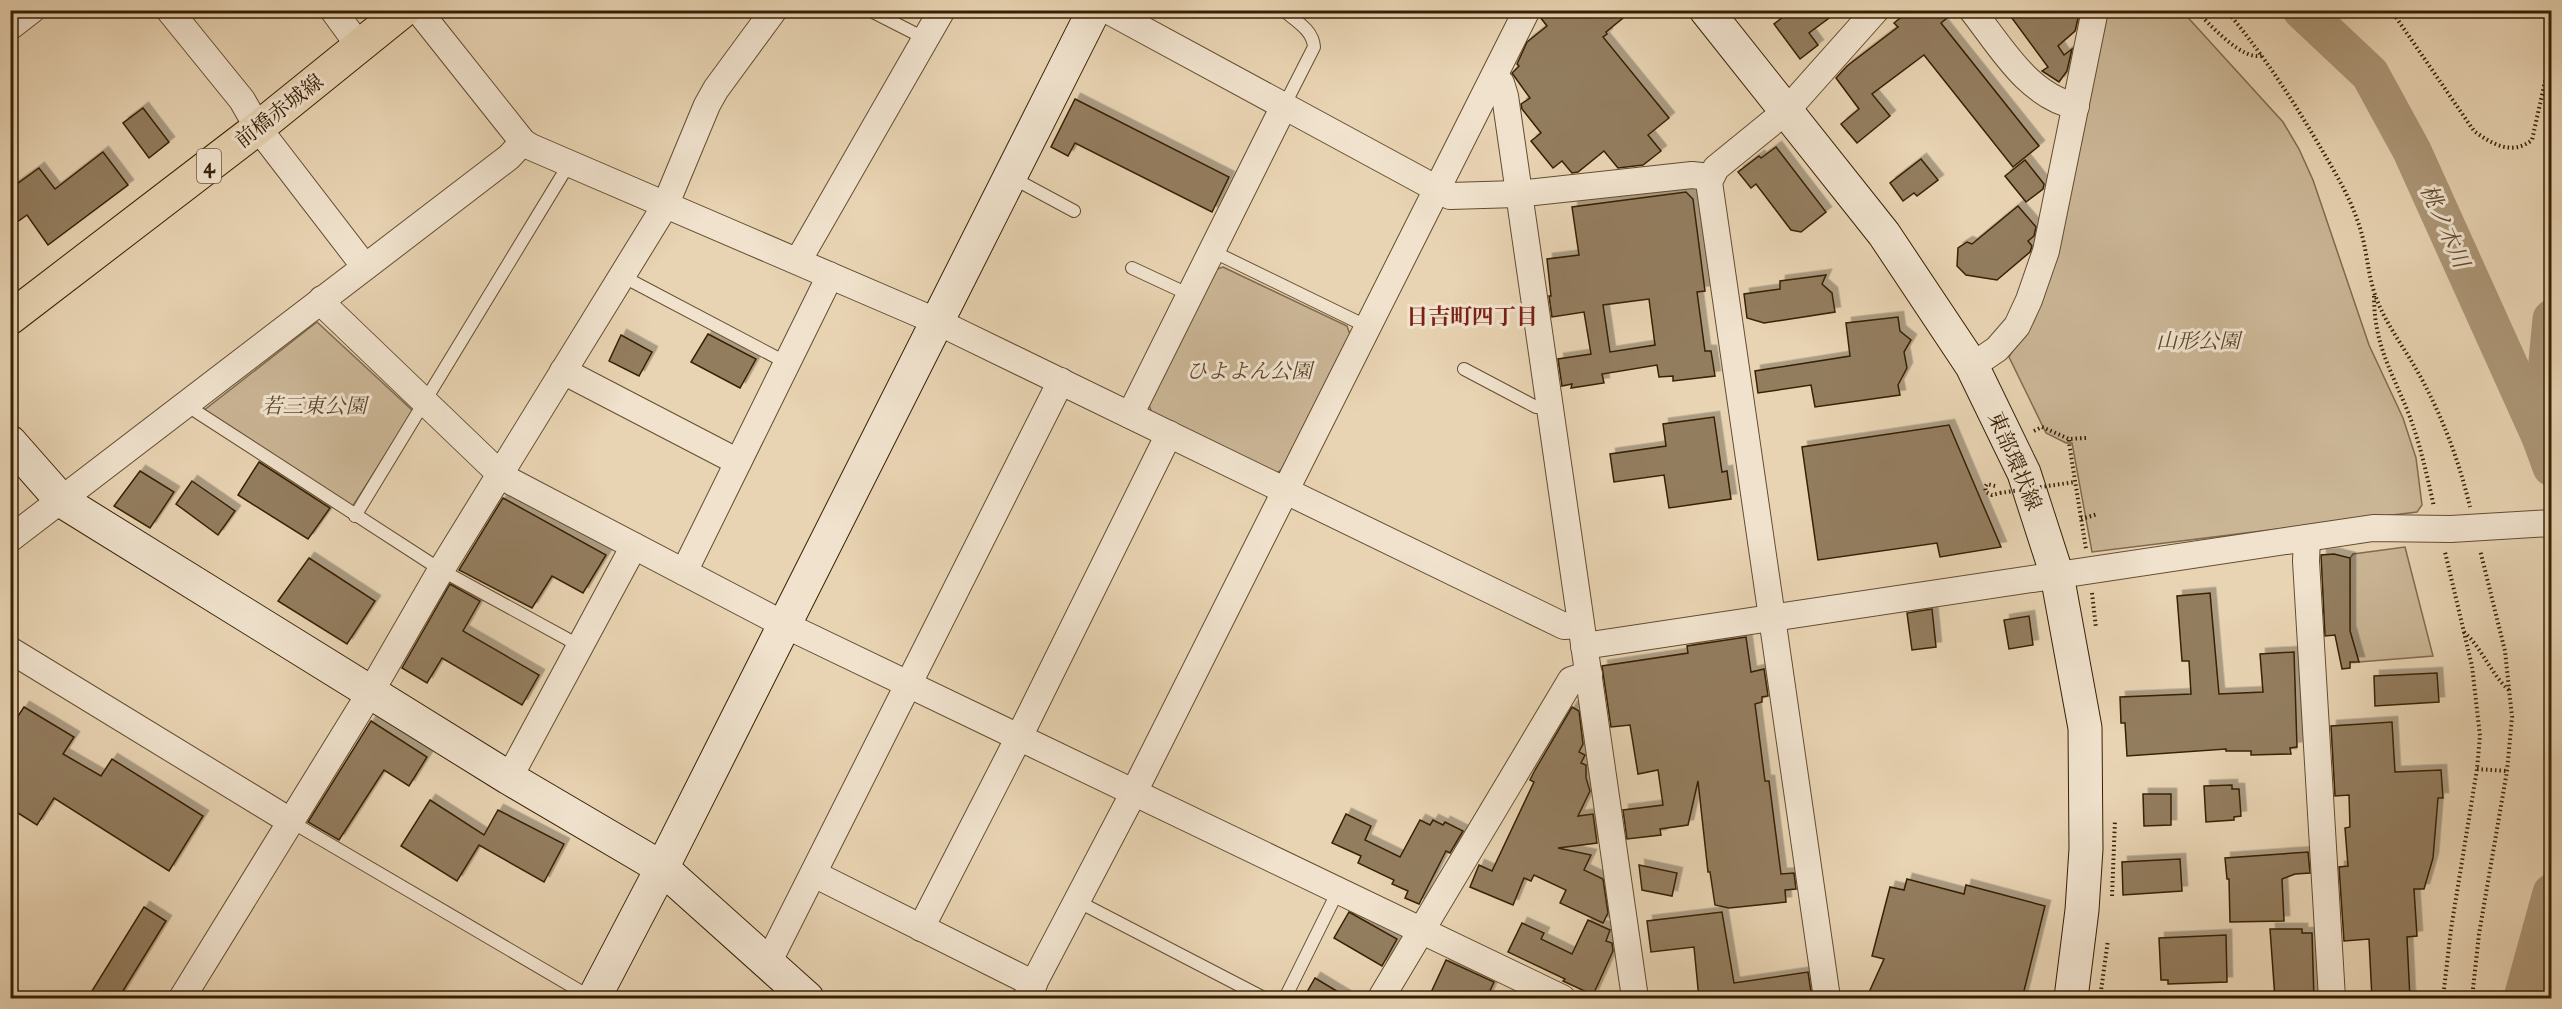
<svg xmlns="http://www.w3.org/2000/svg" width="2562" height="1009" viewBox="0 0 2562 1009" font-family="'IM FELL Great Primer','Noto Serif JP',serif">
	<defs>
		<filter id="shadow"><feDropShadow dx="5.5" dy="-5.5" stdDeviation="0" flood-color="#0004"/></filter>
	</defs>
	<rect width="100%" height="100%" fill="#e8d3b2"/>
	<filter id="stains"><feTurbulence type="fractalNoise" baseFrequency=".00333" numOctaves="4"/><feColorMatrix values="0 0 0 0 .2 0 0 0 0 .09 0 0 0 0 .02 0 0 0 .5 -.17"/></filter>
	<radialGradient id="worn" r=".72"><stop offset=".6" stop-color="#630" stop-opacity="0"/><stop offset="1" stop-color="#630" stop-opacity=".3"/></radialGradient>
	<g fill="#cab595" stroke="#806a4d" stroke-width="1.5">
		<path d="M2106,11H2182L2283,122L2299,149L2313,180L2369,345L2403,418L2416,458L2422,505L2417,512L2092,552L2072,443H2066L2046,433L2009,357L2031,317Z"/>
		<path d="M1223,267L1347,326L1351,337L1283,469L1275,474L1152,413L1149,405L1214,270Z"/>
		<path d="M317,322L413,411L351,509L203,411Z"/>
		<path d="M2405,547L2433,656L2359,662L2350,631V558L2353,554Z"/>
	</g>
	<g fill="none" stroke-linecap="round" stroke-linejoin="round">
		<g stroke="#ac9677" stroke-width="39">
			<path d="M2302,10L2370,74L2412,151L2541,437L2552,467"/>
			<path d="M2541,435L2552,319"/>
			<path d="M2523,998L2552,893"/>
		</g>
	</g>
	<g fill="#937d5f" stroke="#372005" stroke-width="1.5" fill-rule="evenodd" filter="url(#shadow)">
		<path d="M1542,10H1633L1606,32L1607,34L1603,37L1669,118L1648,135L1661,151L1643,165L1618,168L1604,151L1578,172L1572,173L1562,161L1553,168L1531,141L1541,133L1522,109L1521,104L1530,98L1512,73L1519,66L1517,64L1527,42L1547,26L1540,17Z"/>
		<path d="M1792,10H1840L1809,33L1818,45L1800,59L1774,24Z"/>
		<path d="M1910,10H1957L1941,23L2039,146L2013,167L1924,55L1872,94L1890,116L1857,143L1841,124L1859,109L1836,78L1847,66L1898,27L1894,23Z"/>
		<path d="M2006,10H2080L2075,31L2058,46L2064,55L2072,49L2067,71L2059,82L2042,71L2048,67Z"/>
		<path d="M1075,99L1229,177L1212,212L1075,143L1068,156L1051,147Z"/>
		<path d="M143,108L169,142L149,158L123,123Z"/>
		<path d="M1776,147L1826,212L1801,232L1791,230L1756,184L1751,188L1738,172L1759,156L1761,158Z"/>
		<path d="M103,152L128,185L48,245L27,215L10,227V189L39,168L55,189Z"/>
		<path d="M1921,159L1938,180L1917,196L1914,193L1903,201L1890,183Z"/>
		<path d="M2025,160L2044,184L2043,189L2026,202L2005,176Z"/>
		<path d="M1686,192L1693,199L1705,291L1697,292L1705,351H1711L1715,376L1673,381V376L1659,377L1657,365L1602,374L1604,383L1571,388L1572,384L1562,386L1558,359L1591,354L1584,312L1552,317L1549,296H1551L1547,259L1579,255L1572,207ZM1649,299L1655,345L1610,352L1603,305Z"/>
		<path d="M2018,206L2036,227L2034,236L2028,241L2032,246L2030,252L1997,280L1966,275L1957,266L1958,248L1967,242L1972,244Z"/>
		<path d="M1826,275L1822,284L1832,293L1835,312L1764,323L1747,318L1744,294L1780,289V281Z"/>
		<path d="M1898,317L1900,331L1911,340L1904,352L1907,368L1898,385L1900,395L1815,407L1811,385L1758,393L1755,371L1850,356L1846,323Z"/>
		<path d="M708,334L756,359L740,388L691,362Z"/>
		<path d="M621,335L652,352L639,376L609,361Z"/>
		<path d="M1714,417L1722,472L1727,471L1731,499L1669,508L1664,475L1614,482L1610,454L1666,446L1663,424Z"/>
		<path d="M1949,425L2001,547L1940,557L1937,543L1818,560L1802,447Z"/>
		<path d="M259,462L330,508L308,539L238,495Z"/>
		<path d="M140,471L174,492L150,528L114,506Z"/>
		<path d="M192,481L235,511L218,535L176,504Z"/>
		<path d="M503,498L606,555L583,593L552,576L532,608L459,570Z"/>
		<path d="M2334,554L2350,558V631L2359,662H2350V668L2342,669L2335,635L2325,636L2321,555Z"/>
		<path d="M309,558L375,601L347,644L278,601Z"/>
		<path d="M450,584L480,601L463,631L539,675L522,705L442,658L427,683L402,668Z"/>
		<path d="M2210,593L2219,694L2263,692L2260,654L2294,652L2297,747L2290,748L2291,754L2251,755V751H2226V749L2127,756L2125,723H2121L2120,697L2191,694L2189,661H2182L2177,596Z"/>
		<path d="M1932,609L1936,647L1912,650L1907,613Z"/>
		<path d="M2029,616L2033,645L2009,649L2004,620Z"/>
		<path d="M1746,637L1751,672L1764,669L1768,696L1762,697V702L1755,704L1765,781H1769L1781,874L1794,873L1796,889L1785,890L1786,902L1729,908L1715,905L1710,872H1708L1698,781L1688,825L1660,829L1661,835L1627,839L1623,810L1663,805L1658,770L1638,774L1630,725L1611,727L1602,666L1688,653L1687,646Z"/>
		<path d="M2437,673L2439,702L2375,706L2374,676Z"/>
		<path d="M24,707L74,737L63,754L101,776L112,759L203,816L169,871L54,798L37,825L10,808V728Z"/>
		<path d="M1572,707L1579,711L1583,744L1579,752L1585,755L1581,763L1586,765V778L1590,791L1578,816L1593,814L1597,843L1558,848L1591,855L1584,870L1603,879L1608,913L1603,923L1560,903L1566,890L1534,875L1531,881L1524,878L1513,905L1470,887L1479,865L1492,871L1534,782L1530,780L1535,770Z"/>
		<path d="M371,721L427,757L409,786L384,770L339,840L308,822Z"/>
		<path d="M2392,722L2395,772L2441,770L2443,798H2438L2433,858L2424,889H2414L2417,936L2407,937L2410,999H2372L2369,939L2344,941L2339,867L2348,866L2345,828L2350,827L2349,795L2335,796L2331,726Z"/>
		<path d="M2232,785V789H2239L2241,816L2234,817V820L2206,822L2204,786Z"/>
		<path d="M2143,794H2171V825L2144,826Z"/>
		<path d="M430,800L484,835L498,810L564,844L544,882L479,845L457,881L401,846Z"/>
		<path d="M1346,814L1371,826L1365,840L1400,857L1420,820L1430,825L1433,820L1443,825L1445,822L1463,831L1450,853L1446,851L1419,904L1405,898L1408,891L1392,884L1394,880L1358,863L1361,856L1332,843Z"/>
		<path d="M2308,852L2310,873L2295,874L2282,879L2284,921L2230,922L2229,879H2227L2225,858Z"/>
		<path d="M2180,859L2182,891L2123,895L2122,862Z"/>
		<path d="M1639,865L1677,873L1672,896L1642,890Z"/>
		<path d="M1907,879L1964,894L1966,885L2045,906L2022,999H1866L1884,959L1872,956L1890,887L1904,890Z"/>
		<path d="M144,907L166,921L118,999H87Z"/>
		<path d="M1349,912L1397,939L1382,966L1334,938Z"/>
		<path d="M1722,912L1734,983L1808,972L1812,999H1699L1694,947L1651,952L1647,921Z"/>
		<path d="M1588,920L1610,930L1606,941L1612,943L1613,951L1593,995L1563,981L1565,979L1508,952L1522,923L1544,933L1541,939L1572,954Z"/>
		<path d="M2270,929H2302V933H2312L2314,999H2275Z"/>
		<path d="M2226,935L2227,982L2168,984V980H2161L2159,938Z"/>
		<path d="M1446,960L1494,982L1486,999H1428Z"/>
		<path d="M1315,978L1350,999H1303Z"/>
	</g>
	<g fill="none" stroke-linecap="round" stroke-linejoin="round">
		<defs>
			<g id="lane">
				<path d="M869,10L926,39"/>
				<path d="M1283,108L1314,47C1313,30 1296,21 1283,10"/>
				<path d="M1011,177L1074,211"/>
				<path d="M1212,251L1368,327"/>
				<path d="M1132,268L1190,295"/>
				<path d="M622,276L787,363"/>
				<path d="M1464,369L1536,407H1550"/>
				<path d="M188,402L197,412L441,570L580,646"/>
				<path d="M355,516L569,164"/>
				<path d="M290,821L592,998"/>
				<path d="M1077,901L1264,998"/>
				<path d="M1285,998L1338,891"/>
			</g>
			<g id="street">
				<path d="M169,10L242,100L258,128L365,267"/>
				<path d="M333,10L360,47"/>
				<path d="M418,10L523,142L531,147L938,322L1564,626L1581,625"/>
				<path d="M1107,10L1450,196L1517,194L1692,175L1710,177"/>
				<path d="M1972,10C2001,47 2028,96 2076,106"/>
				<path d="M10,27L32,10"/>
				<path d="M1494,77L1501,83L1505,96L1635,998"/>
				<path d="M798,261L942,10"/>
				<path d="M322,299L327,308L500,474L512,482L785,625L1562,998"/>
				<path d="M1972,366L1997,349L2017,326L2029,300L2046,251L2095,10"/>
				<path d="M563,371L738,462"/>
				<path d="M1130,415L1283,108"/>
				<path d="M2307,538L2306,561L2332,998"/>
				<path d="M10,539L509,157L523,142"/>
				<path d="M684,572L824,288L829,275"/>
				<path d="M1584,646L2373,528L2451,529"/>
				<path d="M10,650L290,821"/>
				<path d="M509,778L634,546"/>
				<path d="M814,874L1034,984"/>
				<path d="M921,928L1019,737L1169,434"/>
				<path d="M768,963L1061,381"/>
				<path d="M182,998L370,693L441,570L665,206L707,105L716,89L774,10"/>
				<path d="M1026,998L1134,792L1527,10"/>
				<path d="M1381,998L1571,680L1589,674"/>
				<path d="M1827,998L1709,182L1716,168L1786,111L1876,10"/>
			</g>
			<g id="secondary">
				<path d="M1706,10L1884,234L1972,366L2024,473L2057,575L2085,728L2086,849L2082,910L2071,998"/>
				<path d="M10,442L62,501L509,778L662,868L807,998"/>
				<path d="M594,998L662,868L1094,10"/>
			</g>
			<path id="primary" d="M10,318L258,128L404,10"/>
		</defs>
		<use href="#lane" stroke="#634d30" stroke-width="14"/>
		<use href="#street" stroke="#634d30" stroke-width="28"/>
		<use href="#secondary" stroke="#372005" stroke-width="35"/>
		<use href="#primary" stroke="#372005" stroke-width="35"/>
		<g stroke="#372005" stroke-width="4" stroke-dasharray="1.5 3" stroke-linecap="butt">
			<path d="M2196,10C2208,23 2244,63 2263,55"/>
			<path d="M2226,10C2262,53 2291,97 2319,145C2333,169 2349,195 2358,222C2368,249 2367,279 2379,305C2390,330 2407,352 2420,376C2443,418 2459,461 2470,507"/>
			<path d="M2391,10L2474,131C2492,144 2512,156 2532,140L2552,50"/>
			<path d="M2374,296C2374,344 2391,370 2408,412C2420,443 2427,475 2434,507"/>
			<path d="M2034,431L2042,427L2069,439"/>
			<path d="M2086,438L2069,439V443L2086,549"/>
			<path d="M1995,486L1987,484L1985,487L1986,492L1992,495L2000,493"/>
			<path d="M2081,519L2098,514"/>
			<path d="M2092,593L2096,628"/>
			<path d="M2464,632C2483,649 2491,675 2510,691"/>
			<path d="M2477,769L2507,771"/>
			<path d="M2112,896L2115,820"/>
			<path d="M2100,998L2108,940"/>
			<path d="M2443,998L2451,929L2477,769L2480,736L2472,666L2445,552"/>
			<path d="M2472,998L2479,934L2507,771L2512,717L2505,651L2480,550"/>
		</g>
		<use href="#lane" stroke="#f0e2cd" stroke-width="12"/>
		<use href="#street" stroke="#f0e2cd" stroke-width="26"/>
		<use href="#secondary" stroke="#f0e2cd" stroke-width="33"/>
		<use href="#primary" stroke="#e8d3b2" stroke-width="33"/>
		<defs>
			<path id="street-bridge" d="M2451,529L2552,523"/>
		</defs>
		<use href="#street-bridge" stroke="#634d30" stroke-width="28" stroke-linecap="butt"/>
		<path stroke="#372005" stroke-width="4" stroke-dasharray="1.5 3" stroke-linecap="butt" d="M2000,493L2075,482"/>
		<use href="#street-bridge" stroke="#f0e2cd" stroke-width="26"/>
	</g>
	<g text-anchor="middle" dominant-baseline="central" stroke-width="6" stroke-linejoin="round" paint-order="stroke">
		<rect fill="#f0e2cd" stroke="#6e5a41" stroke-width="1.5" x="197" y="149" width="24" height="34" rx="4.5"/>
		<g font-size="20" font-weight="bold" fill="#372005">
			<text x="209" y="166">4</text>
		</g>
		<g font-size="21" fill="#372005" stroke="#f0e2cd">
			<text transform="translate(279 111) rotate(-38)">前橋赤城線</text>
			<text transform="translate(2015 461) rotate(67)">東部環状線</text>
		</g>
		<g font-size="21" font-style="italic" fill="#5c4529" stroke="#f0e2cd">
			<text x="2198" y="341">山形公園</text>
			<text x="1249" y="371">ひよよん公園</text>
			<text x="314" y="406">若三東公園</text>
		</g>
		<g font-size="22" font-style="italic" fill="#60492d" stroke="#f0e2cd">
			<text transform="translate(2445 226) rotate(66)">桃ノ木川</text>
		</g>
		<g font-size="22" font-weight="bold" fill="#7a1f14" stroke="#f0e2cd">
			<text x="1472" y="316">日吉町四丁目</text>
		</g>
	</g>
	<rect width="2562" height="1009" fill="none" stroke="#e8d3b2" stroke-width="36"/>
	<rect x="12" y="12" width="2538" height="985" fill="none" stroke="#372005" stroke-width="3"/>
	<rect x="18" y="18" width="2526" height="973" fill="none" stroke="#372005" stroke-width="1.5"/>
	<rect width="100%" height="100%" filter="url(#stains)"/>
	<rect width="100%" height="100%" fill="url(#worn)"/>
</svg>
